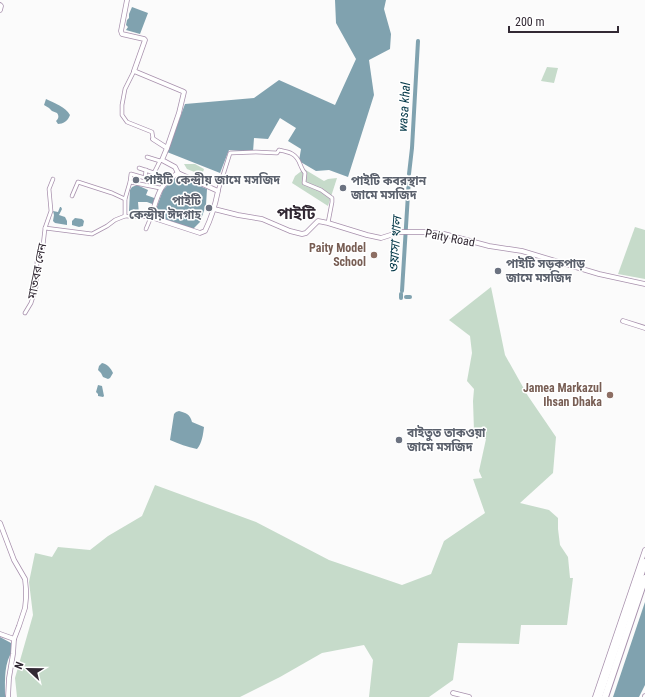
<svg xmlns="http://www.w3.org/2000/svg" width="645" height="697" viewBox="0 0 645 697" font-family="'Roboto Condensed','Noto Sans Bengali',sans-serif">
	<rect width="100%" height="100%" fill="#fbfbfb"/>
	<g fill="#c6dbca">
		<path d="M547,67L558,68L554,83L541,81Z"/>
		<path d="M184,164H195L204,169L202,175L187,169Z"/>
		<path d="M304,169L324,181L328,179L337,178L328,206L292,183L295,176Z"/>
		<path d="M635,227L645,230V279L618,274Z"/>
		<path d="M491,287L505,355L528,396L556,437L553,473L520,503L549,510L558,518V529L560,545L568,557L570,578H573L567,625H521L519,644L458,643L453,680L429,697H369L373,660L364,645L322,653L280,677L240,697H17L15,678L33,615L29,582L35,553L52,557L58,547L90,550L108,536L142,516L155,485L256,522L329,560L402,585L431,574L444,541L485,513L473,479L482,478L479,471L486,439L474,431L473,401L474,389L467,381L472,353L470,336L449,320Z"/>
	</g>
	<g fill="#80a2af">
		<path d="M335,0H386L384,9L391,34L390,49L369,60L374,95L348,177L329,170L316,171L299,161L301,149L288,141L296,128L280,118L268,139L254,138L253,152L229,150L220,173L167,152L185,104L254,98L279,80L335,105L356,59L336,23Z"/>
		<path d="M132,7L148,13L140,34L126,30L128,27L126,25L127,20L129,18V14Z"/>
		<path d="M46,99C54,103 66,107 70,115C68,121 63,124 58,124L56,121C59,118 59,116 57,113L52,111L49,108L44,105Z"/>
		<path d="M176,176L207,189L206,205L200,222L193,229L154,217L155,212L163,190Z"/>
		<path d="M137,185L148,190L146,195L157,199L155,205L147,202H138L139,214L129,211L130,190L132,187Z"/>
		<path d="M60,207H61L62,209L59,215L65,217L67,221V225L55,223L53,221L54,215L53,211L58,212Z"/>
		<path d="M75,218L82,219L84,221L83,226L79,227L72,225V221Z"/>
		<path d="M102,363C107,364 111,368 113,373L110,378L108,379L103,377L101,373L98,370L99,366Z"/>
		<path d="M98,385L102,386L104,396L103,397L98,396V394L96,392Z"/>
		<path d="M179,411C186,413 190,414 192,422L204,427C203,435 202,443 197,449C187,447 179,444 170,440L174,414L176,412Z"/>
		<path d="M645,602V685L639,697H613Z"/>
		<path d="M0,637L11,643L13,650C4,663 5,678 5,694L6,697H0Z"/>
	</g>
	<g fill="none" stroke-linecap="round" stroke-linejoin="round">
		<g stroke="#80a2af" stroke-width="4">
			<path d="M409,174L412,148L418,41"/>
			<path d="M402,291L409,178"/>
			<path d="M406,297H410"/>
			<path d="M401,298V294"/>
		</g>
		<defs>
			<g id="pedestrian">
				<path d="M134,71L125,89L122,105V115L127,122L152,132L153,139"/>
				<path d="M147,157L160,161"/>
				<path d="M139,168L154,173L160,161L162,160"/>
				<path d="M130,182L160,188"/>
				<path d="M218,191L230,153L256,152L277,153L279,150C289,152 296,153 300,164C302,168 302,170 305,173L304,183L321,190L332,198V202L328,223"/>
				<path d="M72,196L78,182L112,193L125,199"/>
				<path d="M45,228L51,211L49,189L53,179"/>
				<path d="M146,229L151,217L125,216V199L130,182L131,174L145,178L146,170"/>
				<path d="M25,313L31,303L36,287L37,262L43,246L45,228L92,234L107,226L115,220L125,216"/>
			</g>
			<g id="minor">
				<path d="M127,0L121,31L122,34L144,39L145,40L134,71L182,91L184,92L179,113L167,148"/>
				<path d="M0,5L1,6L0,10"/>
				<path d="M153,139L167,148L162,160L175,167L178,173"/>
				<path d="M178,173L218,191C215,206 212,217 205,231L200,233L151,217C158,196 158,185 178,173Z"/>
				<path d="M214,209L238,215L262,219L290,231L302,234L306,233L318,221L328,223L367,235L381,238L400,232H425L444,234L489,246L522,251L599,274L645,284"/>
				<path d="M623,321L645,328"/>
				<path d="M0,523L14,560L25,579L26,589V598L25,608L19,626L14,639L13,654L9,678L8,697"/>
				<path d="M0,634L14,639"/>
				<path d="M453,693L469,697"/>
				<path d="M595,697L645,550"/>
				<path d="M645,697V696"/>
			</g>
			<g id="primary">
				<path d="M599,697L645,562"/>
				<path d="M605,697L645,578"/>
			</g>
		</defs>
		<use href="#pedestrian" stroke="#a891ad" stroke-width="4.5"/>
		<use href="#minor" stroke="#a891ad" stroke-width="5.5"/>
		<use href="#primary" stroke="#a891ad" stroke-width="8"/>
		<use href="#pedestrian" stroke="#fff" stroke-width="3"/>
		<use href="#minor" stroke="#fff" stroke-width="4"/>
		<use href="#primary" stroke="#fff" stroke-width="6"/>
	</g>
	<g fill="#6b7280" stroke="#fff" stroke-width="1.5">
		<circle cx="136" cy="180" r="4"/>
		<circle cx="343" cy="188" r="4"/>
		<circle cx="209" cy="208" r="4"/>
		<circle cx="498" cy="271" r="4"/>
		<circle cx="399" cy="440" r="4"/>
	</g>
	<g fill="#8d6e63" stroke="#fff" stroke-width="1.5">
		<circle cx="374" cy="255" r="4"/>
		<circle cx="610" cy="395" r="4"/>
	</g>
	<g text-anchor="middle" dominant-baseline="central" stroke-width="3" stroke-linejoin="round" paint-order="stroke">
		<g font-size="12" font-weight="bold" fill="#5b616d" stroke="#fff" text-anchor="start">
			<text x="144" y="180">পাইটি কেন্দ্রীয় জামে মসজিদ</text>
			<text x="351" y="181">পাইটি কবরস্থান<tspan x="351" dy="14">জামে মসজিদ</tspan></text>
			<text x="201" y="201" text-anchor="end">পাইটি<tspan x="201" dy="14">কেন্দ্রীয় ঈদগাহ</tspan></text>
			<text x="506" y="264">পাইটি সড়কপাড়<tspan x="506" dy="14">জামে মসজিদ</tspan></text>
			<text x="407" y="433">বাইতুত তাকওয়া<tspan x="407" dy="14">জামে মসজিদ</tspan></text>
		</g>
		<g font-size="12" fill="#322934" stroke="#fff">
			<text transform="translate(450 238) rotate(11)">Paity Road</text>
			<text transform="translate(37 271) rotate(-79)">মাতবর লেন</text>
		</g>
		<g font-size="12" font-weight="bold" fill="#785e54" stroke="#fff" text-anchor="end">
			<text x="366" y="248">Paity Model<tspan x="366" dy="14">School</tspan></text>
			<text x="602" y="388">Jamea Markazul<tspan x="602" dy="14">Ihsan Dhaka</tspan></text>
		</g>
		<g font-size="13" font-style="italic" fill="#033848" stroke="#fff">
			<text transform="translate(404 107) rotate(-86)">wasa khal</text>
			<text transform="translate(395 245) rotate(-86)">ওয়াসা খাল</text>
		</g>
		<g font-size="16" font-weight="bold" fill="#322934" stroke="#fff">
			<text x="296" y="213">পাইটি</text>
		</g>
	</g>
	<g transform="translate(28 669) rotate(292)" stroke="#ffffff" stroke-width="3" paint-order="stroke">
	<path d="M0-3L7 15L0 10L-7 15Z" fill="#322934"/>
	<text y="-6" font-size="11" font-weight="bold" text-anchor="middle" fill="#322934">N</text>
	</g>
	<path d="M509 26v6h109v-6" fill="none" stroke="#322934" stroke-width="2"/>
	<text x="515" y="26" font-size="12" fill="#322934" stroke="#ffffff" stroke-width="3" paint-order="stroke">200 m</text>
</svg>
